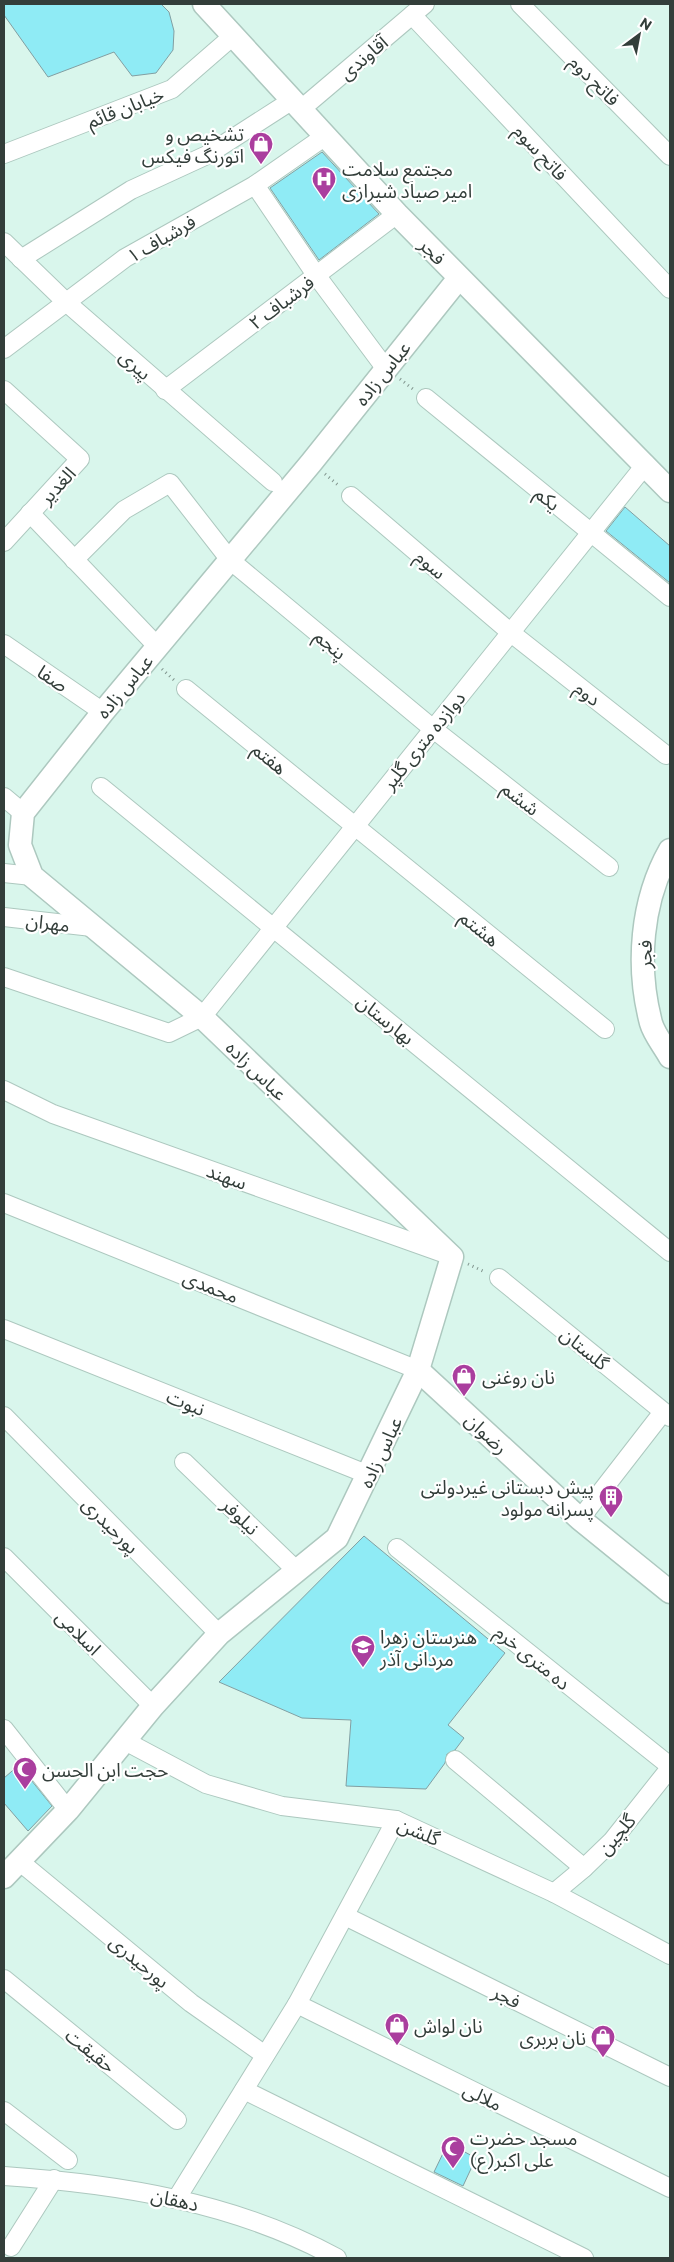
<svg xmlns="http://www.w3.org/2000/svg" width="674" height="2262" viewBox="0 0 674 2262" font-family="Commissioner,'Noto Sans Arabic',sans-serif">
	<rect width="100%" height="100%" fill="#d9f6ec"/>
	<g fill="#8febf5" stroke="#829fa2">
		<path d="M4,4H161L169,12L174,31L173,50L156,73L132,76L114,52L48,77L4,15Z"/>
		<path d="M322,152L379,214L319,260L270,188Z"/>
		<path d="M625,507L670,546V583L606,531Z"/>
		<path d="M364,1536L505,1653L448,1725L464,1738L455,1750L447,1754L445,1763L426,1789L346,1786L351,1720L302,1718L219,1682Z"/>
		<path d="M19,1765L52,1806L28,1831L4,1803V1778Z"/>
		<path d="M448,2143L476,2158L463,2186L434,2172Z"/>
	</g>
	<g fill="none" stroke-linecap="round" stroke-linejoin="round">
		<defs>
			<g id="minor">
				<path d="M520,4L670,156"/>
				<path d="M412,15L670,289"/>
				<path d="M300,110L425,4"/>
				<path d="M4,154L172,89L233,36"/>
				<path d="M255,185L316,275L386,369"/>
				<path d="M4,242L66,302L273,482"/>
				<path d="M21,259L131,190L207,155L291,101"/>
				<path d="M4,349L125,258L255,185L324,137"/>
				<path d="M4,390L80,459L4,542"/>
				<path d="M165,390L397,214"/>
				<path d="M426,398L670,597"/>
				<path d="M351,496L510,632L666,755"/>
				<path d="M30,513L157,646"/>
				<path d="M74,560L124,510L170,483L230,560L432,728L609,867"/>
				<path d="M4,644L103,712"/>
				<path d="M186,689L605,1029"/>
				<path d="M101,787L670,1252"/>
				<path d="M4,797L23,813"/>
				<path d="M4,873L32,876"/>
				<path d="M4,917L92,927"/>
				<path d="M4,977L169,1033L202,1017L646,464"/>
				<path d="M4,1090L53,1114L446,1254"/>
				<path d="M4,1203L418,1370"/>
				<path d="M499,1278L670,1417"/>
				<path d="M4,1329L369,1475"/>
				<path d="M4,1416L219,1634"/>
				<path d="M184,1462L297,1571"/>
				<path d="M580,1519L663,1412"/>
				<path d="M397,1548L670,1766"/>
				<path d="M4,1557L153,1706"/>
				<path d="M4,1729L68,1810"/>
				<path d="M125,1741L206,1784L282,1806L396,1820L554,1893L670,1955"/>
				<path d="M455,1760L584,1868"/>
				<path d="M19,1861L191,2003L265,2055"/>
				<path d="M554,1893L584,1868L612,1841L670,1768"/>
				<path d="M345,1916L670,2077"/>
				<path d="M4,1979L177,2120"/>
				<path d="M297,2004L670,2188"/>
				<path d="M244,2090L584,2258"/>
				<path d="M4,2111L68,2160"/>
				<path d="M4,2176C119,2184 235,2202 337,2258"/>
				<path d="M177,2198L297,2004L396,1820"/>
				<path d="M11,2247L54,2179"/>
			</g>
			<g id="major">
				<path d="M204,4L397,214L670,491"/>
				<path d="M670,850C641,901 636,966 651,1023C654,1034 664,1046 670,1057"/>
				<path d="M418,1370L580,1519L670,1592"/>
				<path d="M4,1877L68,1810L153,1706L219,1634L337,1538L418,1370L452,1257L202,1017L32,876L20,845L23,813L103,712L311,463L459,278"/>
			</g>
		</defs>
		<use href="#minor" stroke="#adc8bf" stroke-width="20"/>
		<use href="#major" stroke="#adc8bf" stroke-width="25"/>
		<g stroke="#81958e" stroke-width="3" stroke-dasharray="1 4" stroke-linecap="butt">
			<path d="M400,379L413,389"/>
			<path d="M325,474L339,486"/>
			<path d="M162,669L174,680"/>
			<path d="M468,1264L485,1272"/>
		</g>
		<use href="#minor" stroke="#fff" stroke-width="18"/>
		<use href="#major" stroke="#fff" stroke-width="22"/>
	</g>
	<defs>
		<symbol id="shop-pin" viewBox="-11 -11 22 30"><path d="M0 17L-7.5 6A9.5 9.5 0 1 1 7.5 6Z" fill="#aa3e9e" stroke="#fff"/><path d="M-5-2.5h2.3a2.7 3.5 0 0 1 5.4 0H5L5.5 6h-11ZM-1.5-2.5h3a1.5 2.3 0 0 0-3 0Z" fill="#fff"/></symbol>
		<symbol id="hospital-pin" viewBox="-11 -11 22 30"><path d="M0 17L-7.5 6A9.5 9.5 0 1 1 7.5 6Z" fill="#aa3e9e" stroke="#fff"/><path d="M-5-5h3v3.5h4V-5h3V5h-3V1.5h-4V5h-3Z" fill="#fff"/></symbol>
		<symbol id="building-pin" viewBox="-11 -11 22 30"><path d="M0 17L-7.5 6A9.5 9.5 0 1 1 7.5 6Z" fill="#aa3e9e" stroke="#fff"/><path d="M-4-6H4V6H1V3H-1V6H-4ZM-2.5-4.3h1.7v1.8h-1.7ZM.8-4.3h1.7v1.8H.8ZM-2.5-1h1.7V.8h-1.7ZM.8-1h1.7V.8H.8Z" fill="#fff"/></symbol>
		<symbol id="school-pin" viewBox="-11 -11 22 30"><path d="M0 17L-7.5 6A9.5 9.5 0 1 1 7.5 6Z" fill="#aa3e9e" stroke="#fff"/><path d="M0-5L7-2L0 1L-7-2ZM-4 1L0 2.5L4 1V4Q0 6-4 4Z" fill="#fff"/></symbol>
		<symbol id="mosque-pin" viewBox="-11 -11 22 30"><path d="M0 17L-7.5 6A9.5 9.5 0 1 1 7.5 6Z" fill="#aa3e9e" stroke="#fff"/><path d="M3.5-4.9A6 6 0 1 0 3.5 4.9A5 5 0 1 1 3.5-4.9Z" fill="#fff"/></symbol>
	</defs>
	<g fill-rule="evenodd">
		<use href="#shop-pin" x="247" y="130" width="28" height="38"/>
		<use href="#hospital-pin" x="310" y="165" width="28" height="38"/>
		<use href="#shop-pin" x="450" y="1362" width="28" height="38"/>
		<use href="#building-pin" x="597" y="1483" width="28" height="38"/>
		<use href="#school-pin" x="349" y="1633" width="28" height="38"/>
		<use href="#mosque-pin" x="11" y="1755" width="28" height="38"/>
		<use href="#shop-pin" x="383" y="2011" width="28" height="38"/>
		<use href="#shop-pin" x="589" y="2023" width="28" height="38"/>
		<use href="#mosque-pin" x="439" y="2134" width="28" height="38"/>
	</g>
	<g text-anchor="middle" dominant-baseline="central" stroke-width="4.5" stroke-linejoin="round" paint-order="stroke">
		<g font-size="19" fill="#333e3a" stroke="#fff">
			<text transform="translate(363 57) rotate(-40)">آقاوندی</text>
			<text transform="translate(595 80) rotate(45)">فاتح دوم</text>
			<text transform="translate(125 107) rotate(-21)">خیابان قائم</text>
			<text transform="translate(541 152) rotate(47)">فاتح سوم</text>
			<text transform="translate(161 238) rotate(-30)">فرشباف ۱</text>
			<text transform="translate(433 251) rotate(46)">فجر</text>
			<text transform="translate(281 302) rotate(-37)">فرشباف ۲</text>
			<text transform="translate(136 364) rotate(42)">پیری</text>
			<text transform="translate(382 373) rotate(-51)">عباس زاده</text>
			<text transform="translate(57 485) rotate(-47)">الغدیر</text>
			<text transform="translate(548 498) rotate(39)">یکم</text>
			<text transform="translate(431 564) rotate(40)">سوم</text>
			<text transform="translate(331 644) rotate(40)">پنجم</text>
			<text transform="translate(53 678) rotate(34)">صفا</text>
			<text transform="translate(124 686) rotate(-50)">عباس زاده</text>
			<text transform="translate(588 693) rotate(38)">دوم</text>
			<text transform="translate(423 740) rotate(-51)">دوازده متری گلپر</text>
			<text transform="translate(270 758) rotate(39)">هفتم</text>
			<text transform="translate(521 798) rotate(38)">ششم</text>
			<text transform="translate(48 922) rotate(7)">مهران</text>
			<text transform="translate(480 928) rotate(39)">هشتم</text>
			<text transform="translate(644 954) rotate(-89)">فجر</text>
			<text transform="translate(386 1019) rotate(39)">بهارستان</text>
			<text transform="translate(257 1070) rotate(44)">عباس زاده</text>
			<text transform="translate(227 1176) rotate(20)">سهند</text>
			<text transform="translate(211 1286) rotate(22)">محمدی</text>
			<text transform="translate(585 1348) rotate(39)">گلستان</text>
			<text transform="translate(186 1402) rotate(22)">نبوت</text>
			<text transform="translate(487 1433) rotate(43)">رضوان</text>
			<text transform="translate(380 1452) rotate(-65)">عباس زاده</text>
			<text transform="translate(241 1516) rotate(44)">نیلوفر</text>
			<text transform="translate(111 1525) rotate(45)">پورحیدری</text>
			<text transform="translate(79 1632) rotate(45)">اسلامی</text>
			<text transform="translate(533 1657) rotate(39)">ده متری خرم</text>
			<text transform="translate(419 1831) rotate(23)">گلشن</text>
			<text transform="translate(616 1834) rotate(-49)">گلچین</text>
			<text transform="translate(140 1961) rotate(40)">پورحیدری</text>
			<text transform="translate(507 1996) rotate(26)">فجر</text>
			<text transform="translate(91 2050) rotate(39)">حقیقت</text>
			<text transform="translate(483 2096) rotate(26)">ملالی</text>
			<text transform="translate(175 2199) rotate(12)">دهقان</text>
		</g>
		<g font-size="19" fill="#333e3a" stroke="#fff" text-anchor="start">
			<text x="244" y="133" text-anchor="end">تشخیص و<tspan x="244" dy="22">اتورنگ فیکس</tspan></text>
			<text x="342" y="168">مجتمع سلامت<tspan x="342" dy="22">امیر صیاد شیرازی</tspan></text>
			<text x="482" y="1376">نان روغنی</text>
			<text x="594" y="1486" text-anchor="end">پیش دبستانی غیردولتی<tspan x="594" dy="22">پسرانه مولود</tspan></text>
			<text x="380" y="1636">هنرستان زهرا<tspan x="380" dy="22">مردانی آذر</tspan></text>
			<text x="42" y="1769">حجت ابن الحسن</text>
			<text x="414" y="2025">نان لواش</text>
			<text x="586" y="2037" text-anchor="end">نان بربری</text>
			<text x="470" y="2137">مسجد حضرت<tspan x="470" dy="22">علی اکبر(ع)</tspan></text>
		</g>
	</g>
	<rect width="674" height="2262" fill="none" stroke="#333e3a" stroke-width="10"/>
	<g transform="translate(639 35) rotate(32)" stroke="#ffffff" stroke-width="4" paint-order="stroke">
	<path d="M0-4L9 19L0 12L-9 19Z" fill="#333e3a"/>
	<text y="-8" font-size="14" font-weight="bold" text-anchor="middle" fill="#333e3a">N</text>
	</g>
</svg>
